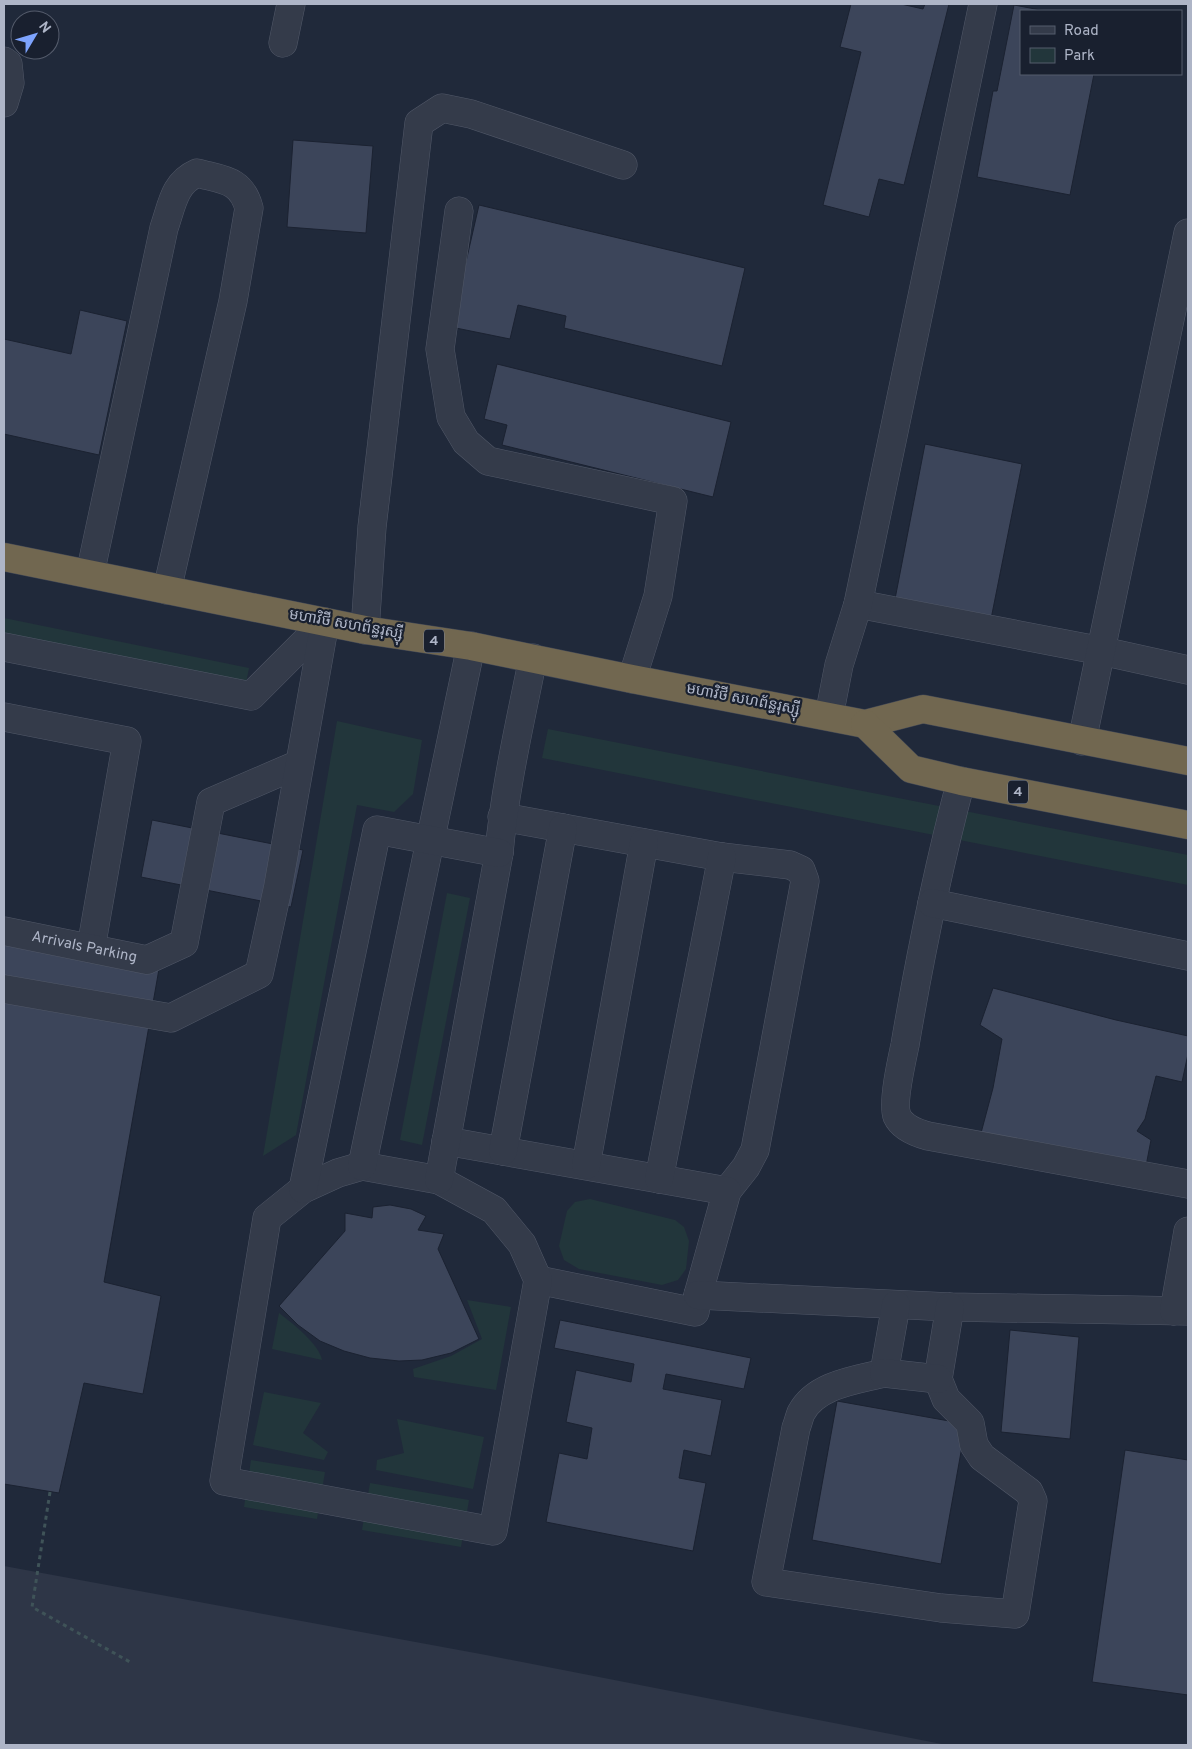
<svg xmlns="http://www.w3.org/2000/svg" width="1192" height="1749" viewBox="0 0 1192 1749" font-family="Overpass,'Noto Sans Khmer',sans-serif">
	<rect width="100%" height="100%" fill="#20293a"/>
	<path fill="#2e3647" d="M4,1566L486,1655L947,1745H4Z"/>
	<g fill="#22363b">
		<path d="M4,618L249,668L244,693L4,645Z"/>
		<path d="M337,721L422,740L413,794L394,812L357,805L296,1135L263,1156Z"/>
		<path d="M548,729L1188,855V885L542,758Z"/>
		<path d="M447,893L470,898L422,1145L400,1140Z"/>
		<path d="M590,1199L675,1220L684,1227L689,1241L686,1269L678,1280L662,1285L579,1269L564,1260L559,1246L567,1211L575,1202Z"/>
		<path d="M467,1300L511,1307L496,1390L414,1377L413,1369L451,1356L482,1339Z"/>
		<path d="M279,1313C292,1323 319,1344 322,1360L272,1349Z"/>
		<path d="M264,1392L321,1403L303,1433L328,1452L324,1460L253,1445Z"/>
		<path d="M397,1419L484,1437L473,1489L376,1470L377,1460L404,1453Z"/>
		<path d="M251,1460L325,1472L317,1519L244,1507Z"/>
		<path d="M370,1483L469,1500L461,1547L362,1530Z"/>
	</g>
	<g fill="#3c455a" stroke="#1b2231">
		<path d="M851,4H901L923,9L925,4H949L904,185L879,179L869,217L823,205L861,52L840,47Z"/>
		<path d="M1014,5L1046,11H1021V74H1094L1070,195L977,177L993,91H997Z"/>
		<path d="M293,140L373,146L366,233L287,227Z"/>
		<path d="M479,205L745,268L722,366L564,328L566,316L518,305L510,339L451,327Z"/>
		<path d="M80,310L127,321L99,455L4,434V339L71,354Z"/>
		<path d="M497,364L731,422L713,497L502,445L507,425L484,419Z"/>
		<path d="M925,444L1022,464L991,619L895,599Z"/>
		<path d="M152,820L303,850L291,907L141,877Z"/>
		<path d="M4,939L159,969L104,1282L161,1296L143,1394L84,1383L59,1493L4,1484Z"/>
		<path d="M993,988L1116,1020L1188,1036V1054L1182,1082L1156,1076L1145,1119L1137,1131L1151,1140L1146,1166L981,1133L993,1088L1002,1039L980,1025Z"/>
		<path d="M390,1205L411,1209L426,1216L418,1230L444,1234L438,1249L479,1339L451,1353L422,1360L399,1361L370,1358L344,1351L320,1341L298,1325L279,1306L345,1231V1213L372,1218L373,1207Z"/>
		<path d="M560,1320L751,1358L744,1389L666,1374L663,1389L722,1400L711,1456L684,1450L679,1478L706,1483L693,1551L546,1522L559,1453L587,1459L592,1428L566,1422L576,1370L631,1382L634,1364L554,1348Z"/>
		<path d="M1010,1330L1079,1337L1070,1439L1001,1432Z"/>
		<path d="M837,1401L966,1424L941,1564L812,1540Z"/>
		<path d="M1125,1450L1188,1460V1695L1092,1682Z"/>
	</g>
	<g fill="none" stroke-linecap="round" stroke-linejoin="round">
		<defs>
			<g id="minor">
				<path d="M283,43L291,4"/>
				<path d="M4,61L8,64L10,83L4,103"/>
				<path d="M459,211L440,349L451,417L466,442L488,461L673,501L658,596L632,679"/>
				<path d="M90,574L164,228C172,205 174,183 197,173C223,180 241,179 249,208L233,301L167,590"/>
				<path d="M858,604L1102,651L1188,670"/>
				<path d="M365,630L372,527L419,123L442,108L471,114L623,165"/>
				<path d="M4,647L251,696L325,622"/>
				<path d="M829,716L839,665L858,604L983,4"/>
				<path d="M4,717L127,741L91,948"/>
				<path d="M1082,741L1188,233"/>
				<path d="M961,781C938,868 920,956 905,1045C902,1059 892,1103 897,1116C902,1127 917,1133 928,1136L1188,1184"/>
				<path d="M502,817L722,857L790,865L801,870L805,881L755,1150L746,1167L727,1191"/>
				<path d="M932,903L1188,956"/>
				<path id="s1" d="M4,931L147,960L184,943L211,802L299,764"/>
				<path d="M4,989L171,1018L259,974L278,887L325,622"/>
				<path d="M446,1141L727,1191L698,1295L695,1312L538,1280"/>
				<path d="M503,1151L563,828"/>
				<path d="M586,1165L644,843"/>
				<path d="M362,1166L439,1180L494,1210L522,1244L538,1280L493,1531L224,1481L267,1218L303,1189L338,1173Z"/>
				<path d="M362,1166C398,993 436,820 471,646"/>
				<path d="M659,1179L722,857"/>
				<path d="M439,1180L499,853C505,787 520,723 533,658"/>
				<path d="M303,1189L377,830L499,853"/>
				<path d="M698,1295L950,1307L1188,1311"/>
				<path d="M896,1305L884,1373C857,1380 816,1384 801,1413C799,1418 798,1423 796,1428L766,1582L941,1608L1015,1614L1033,1501L1029,1492L982,1457L974,1445L970,1423L946,1399L938,1379L950,1307"/>
				<path d="M1174,1311L1188,1231"/>
				<path d="M884,1373L938,1379"/>
			</g>
			<g id="highway">
				<path d="M4,557L365,630L471,646L632,679L865,724L923,709L1188,761"/>
				<path d="M865,724L911,769L961,781L1188,825"/>
			</g>
		</defs>
		<use href="#minor" stroke="#515868" stroke-width="29"/>
		<use href="#highway" stroke="#3e4555" stroke-width="29"/>
		<path stroke="#3f5358" stroke-width="3" stroke-dasharray="4 4" stroke-linecap="butt" d="M50,1492L32,1607L130,1662"/>
		<use href="#minor" stroke="#343b4a" stroke-width="28"/>
		<use href="#highway" stroke="#716750" stroke-width="28"/>
	</g>
	<g text-anchor="middle" dominant-baseline="central" stroke-width="4.5" stroke-linejoin="round" paint-order="stroke">
		<g fill="#19202f" stroke="#818899" stroke-width="1">
			<rect x="424" y="629.5" width="20" height="23" rx="4"/>
			<rect x="1008" y="780.5" width="20" height="23" rx="4"/>
		</g>
		<g font-size="14" font-weight="bold" fill="#aeb5c7">
			<text x="434" y="641">4</text>
			<text x="1018" y="792">4</text>
		</g>
		<g font-size="15" fill="#aeb5c7" stroke="#19202f">
			<text transform="translate(346 625) rotate(10)">មហាវិថី សហព័ន្ធរុស្ស៊ី</text>
			<text transform="translate(743 700) rotate(11)">មហាវិថី សហព័ន្ធរុស្ស៊ី</text>
			<text stroke="none"><textPath href="#s1" startOffset="82">Arrivals Parking</textPath></text>
		</g>
	</g>
	<rect width="1192" height="1749" fill="none" stroke="#aeb5c7" stroke-width="10"/>
	<rect x="1020" y="10" width="162" height="65" fill="#19202f" stroke="#555c6c"/>
	<rect x="1030" y="26" width="25" height="8" fill="#343b4a" stroke="#555c6c"/>
	<text x="1064" y="35" font-size="15" fill="#aeb5c7">Road</text>
	<rect x="1030" y="48" width="25" height="15" fill="#22363b" stroke="#555c6c"/>
	<text x="1064" y="60" font-size="15" fill="#aeb5c7">Park</text>
	<g transform="translate(35 35) rotate(52)"><circle r="24" fill="#19202f" stroke="#555c6c"/>
	<path d="M0-4L9 19L0 12L-9 19Z" fill="#7da3fd"/>
	<text y="-8" font-size="14" font-weight="bold" text-anchor="middle" fill="#aeb5c7">N</text>
	</g>
</svg>
